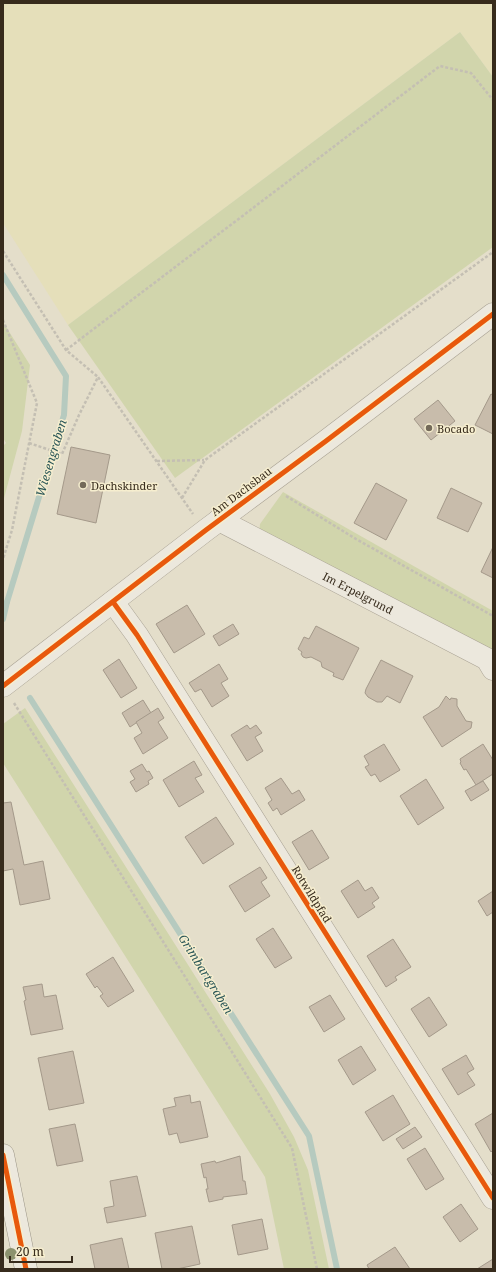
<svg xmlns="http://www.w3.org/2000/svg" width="496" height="1272" viewBox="0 0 496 1272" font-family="'Noto Serif',serif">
	<rect width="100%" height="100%" fill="#e4deca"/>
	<path fill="#e5dfba" d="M3,3H493V77L460,32L68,325L3,223Z"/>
	<g fill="#d1d5ac">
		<path d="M460,32L493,77V247L175,478L68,325Z"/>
		<path d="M3,322L30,365L22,431L3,502V446L6,443L3,438Z"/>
		<path d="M283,492L493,611V655L259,533L260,524Z"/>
		<path d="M25,708L270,1094L294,1137L308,1170L329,1269H284L265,1177L3,763V724Z"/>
	</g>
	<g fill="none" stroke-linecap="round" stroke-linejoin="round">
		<g stroke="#b6cabf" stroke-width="6">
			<path d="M3,275L66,376L64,415L7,602L3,606"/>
			<path d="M3,619L7,602"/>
			<path d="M30,698L309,1136L337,1269"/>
		</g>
	</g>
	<g fill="#c8bcab" stroke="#a4998a">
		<path d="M491,394L493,395V434L475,425Z"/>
		<path d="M438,400L455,421L431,440L414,419Z"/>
		<path d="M71,447L110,455L96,523L57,514Z"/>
		<path d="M376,483L407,500L386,540L354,523Z"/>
		<path d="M451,488L482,503L468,532L437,518Z"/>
		<path d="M493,547V578L481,572Z"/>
		<path d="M187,605L205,634L174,653L156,624Z"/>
		<path d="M233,624L239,634L219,646L213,636Z"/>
		<path d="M316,626L359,648L343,680L333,676L334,673L322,667L321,662L311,657L306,658L303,657L301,654L302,652L298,649L304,637L309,639Z"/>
		<path d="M119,659L137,688L121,698L103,670Z"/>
		<path d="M381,660L413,676L400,703L387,696L382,702H377L368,697L365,693L366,689Z"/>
		<path d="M219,664L228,679L221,683L229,696L212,707L201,689L195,692L189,683Z"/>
		<path d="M446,696L450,700L451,698L457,699V706L466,721L472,722L471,728L442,747L423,717L439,707Z"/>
		<path d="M143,700L151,713L130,727L122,713Z"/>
		<path d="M158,708L164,718L158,722L168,738L143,754L134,738L142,733L136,722Z"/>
		<path d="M247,725L250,729L256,725L262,733L255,737L263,751L247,761L231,735Z"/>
		<path d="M384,744L400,770L380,782L375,774L371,776L365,767L369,765L364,756Z"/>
		<path d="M483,744L493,760V774L476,785L466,769L464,770L460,763L461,762L460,759Z"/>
		<path d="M194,761L202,775L195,778L204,792L179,807L163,780Z"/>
		<path d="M142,764L147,772L149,771L153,778L148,781L149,784L136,792L130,782L135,779L130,771Z"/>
		<path d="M281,778L292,794L299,790L305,800L281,815L277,808L273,811L268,803L272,800L265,788Z"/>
		<path d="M426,779L444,808L418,825L400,796Z"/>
		<path d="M483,781L489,790L471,801L465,791Z"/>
		<path d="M11,802L24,865L43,861L50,899L20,905L13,869L3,871V803Z"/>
		<path d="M216,817L234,844L203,864L185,837Z"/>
		<path d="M312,830L329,858L309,870L292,842Z"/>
		<path d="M260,867L267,878L261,882L270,896L245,912L229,886Z"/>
		<path d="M358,880L365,891L372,887L379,898L372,903L375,907L358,918L341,891Z"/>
		<path d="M493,891V912L487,916L478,901Z"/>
		<path d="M273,928L292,958L275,968L256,939Z"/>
		<path d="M393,939L411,967L395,977L397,980L386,987L367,956Z"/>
		<path d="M113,957L134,991L108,1007L100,996L103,994L97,986L95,988L86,974Z"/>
		<path d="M42,984L44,997L56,995L63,1029L31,1035L24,1001L26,1000L23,987Z"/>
		<path d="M330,995L345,1019L324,1032L309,1007Z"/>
		<path d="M429,997L447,1025L429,1037L411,1009Z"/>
		<path d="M361,1046L376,1070L353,1085L338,1060Z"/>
		<path d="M73,1051L84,1103L49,1110L38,1058Z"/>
		<path d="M466,1055L474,1069L467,1073L475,1085L458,1095L442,1069Z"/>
		<path d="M190,1095L191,1103L200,1101L208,1137L180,1143L177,1133L169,1135L163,1109L176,1106L174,1098Z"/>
		<path d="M393,1095L410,1124L383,1141L365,1112Z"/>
		<path d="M493,1113V1150L491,1152L475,1124Z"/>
		<path d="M75,1124L83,1161L57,1166L49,1129Z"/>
		<path d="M415,1127L422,1137L403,1149L396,1139Z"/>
		<path d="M425,1148L444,1179L426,1190L407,1159Z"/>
		<path d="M240,1156L243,1181H245L247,1194L223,1197V1199L209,1202L206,1189H208L206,1177L204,1178L201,1164L215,1161L216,1163Z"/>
		<path d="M137,1176L146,1216L107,1223L104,1208L114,1206L110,1181Z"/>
		<path d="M461,1204L478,1229L460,1242L443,1217Z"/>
		<path d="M262,1219L268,1249L238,1255L232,1225Z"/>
		<path d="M192,1226L200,1264L177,1269H162L155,1233Z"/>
		<path d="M122,1238L129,1269H95L90,1245Z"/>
		<path d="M395,1247L410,1269H369L367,1265Z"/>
		<path d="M493,1259V1269H477Z"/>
	</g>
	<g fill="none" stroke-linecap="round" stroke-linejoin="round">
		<defs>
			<g id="minor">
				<path id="s1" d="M219,520L487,659L493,669"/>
				<path d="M113,602L137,635L493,1198"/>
				<path d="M3,686L206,530L326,441L493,314"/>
			</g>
			<path id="secondary" d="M3,1155L26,1269"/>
		</defs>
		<use href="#minor" stroke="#a9a294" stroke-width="23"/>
		<use href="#secondary" stroke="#989284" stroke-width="23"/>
		<g stroke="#c4bfb3" stroke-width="2.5" stroke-dasharray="3 2" stroke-linecap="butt">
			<path d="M3,251L66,350L98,377"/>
			<path d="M3,320L37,403L12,530L3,559"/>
			<path d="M66,350L440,66L471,73L493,100"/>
			<path d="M29,443L62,454L79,415L98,377L193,514"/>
			<path d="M157,461L204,460"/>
			<path d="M286,496L356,539L493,616"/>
			<path d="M182,498L205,460L493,252"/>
			<path d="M14,703L292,1148L317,1269"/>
		</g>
		<use href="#minor" stroke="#ece8dd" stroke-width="22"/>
		<use href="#secondary" stroke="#ece8dd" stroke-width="22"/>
		<defs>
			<g id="cycleway">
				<path d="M113,602L137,635L493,1198"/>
				<path d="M3,686L206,530L326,441L493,314"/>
				<path d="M3,1155L26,1269"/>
			</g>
		</defs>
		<use href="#cycleway" stroke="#f6eecf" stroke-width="8"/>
		<use href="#cycleway" stroke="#e8590c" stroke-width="5"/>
	</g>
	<circle fill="#8c926e" cx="11" cy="1254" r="6"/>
	<g fill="#746a59" stroke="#f6eecf" stroke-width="1.5">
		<circle cx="429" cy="428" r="4"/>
		<circle cx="83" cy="485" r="4"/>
	</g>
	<g text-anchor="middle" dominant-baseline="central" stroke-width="3" stroke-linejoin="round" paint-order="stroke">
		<g font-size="11" fill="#372b1c" stroke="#f6eecf" text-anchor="start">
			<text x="437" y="428">Bocado</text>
			<text x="91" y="485">Dachskinder</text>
		</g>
		<g font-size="11" fill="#372b1c" stroke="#f6eecf">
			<text transform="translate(241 491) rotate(-37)">Am Dachsbau</text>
			<text stroke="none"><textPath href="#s1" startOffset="157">Im Erpelgrund</textPath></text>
			<text transform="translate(312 894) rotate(58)">Rotwildpfad</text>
		</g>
		<g font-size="12" font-style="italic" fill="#2b5758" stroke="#f6eecf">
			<text transform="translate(51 458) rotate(-73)">Wiesengraben</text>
			<text transform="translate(206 974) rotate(58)">Grimbartgraben</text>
		</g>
	</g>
	<rect width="496" height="1272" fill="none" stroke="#372b1c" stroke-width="8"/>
	<path d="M10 1256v6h62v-6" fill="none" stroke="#372b1c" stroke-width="2"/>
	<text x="16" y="1256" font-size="12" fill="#372b1c" stroke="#f6eecf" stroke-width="3" paint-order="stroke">20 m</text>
</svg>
